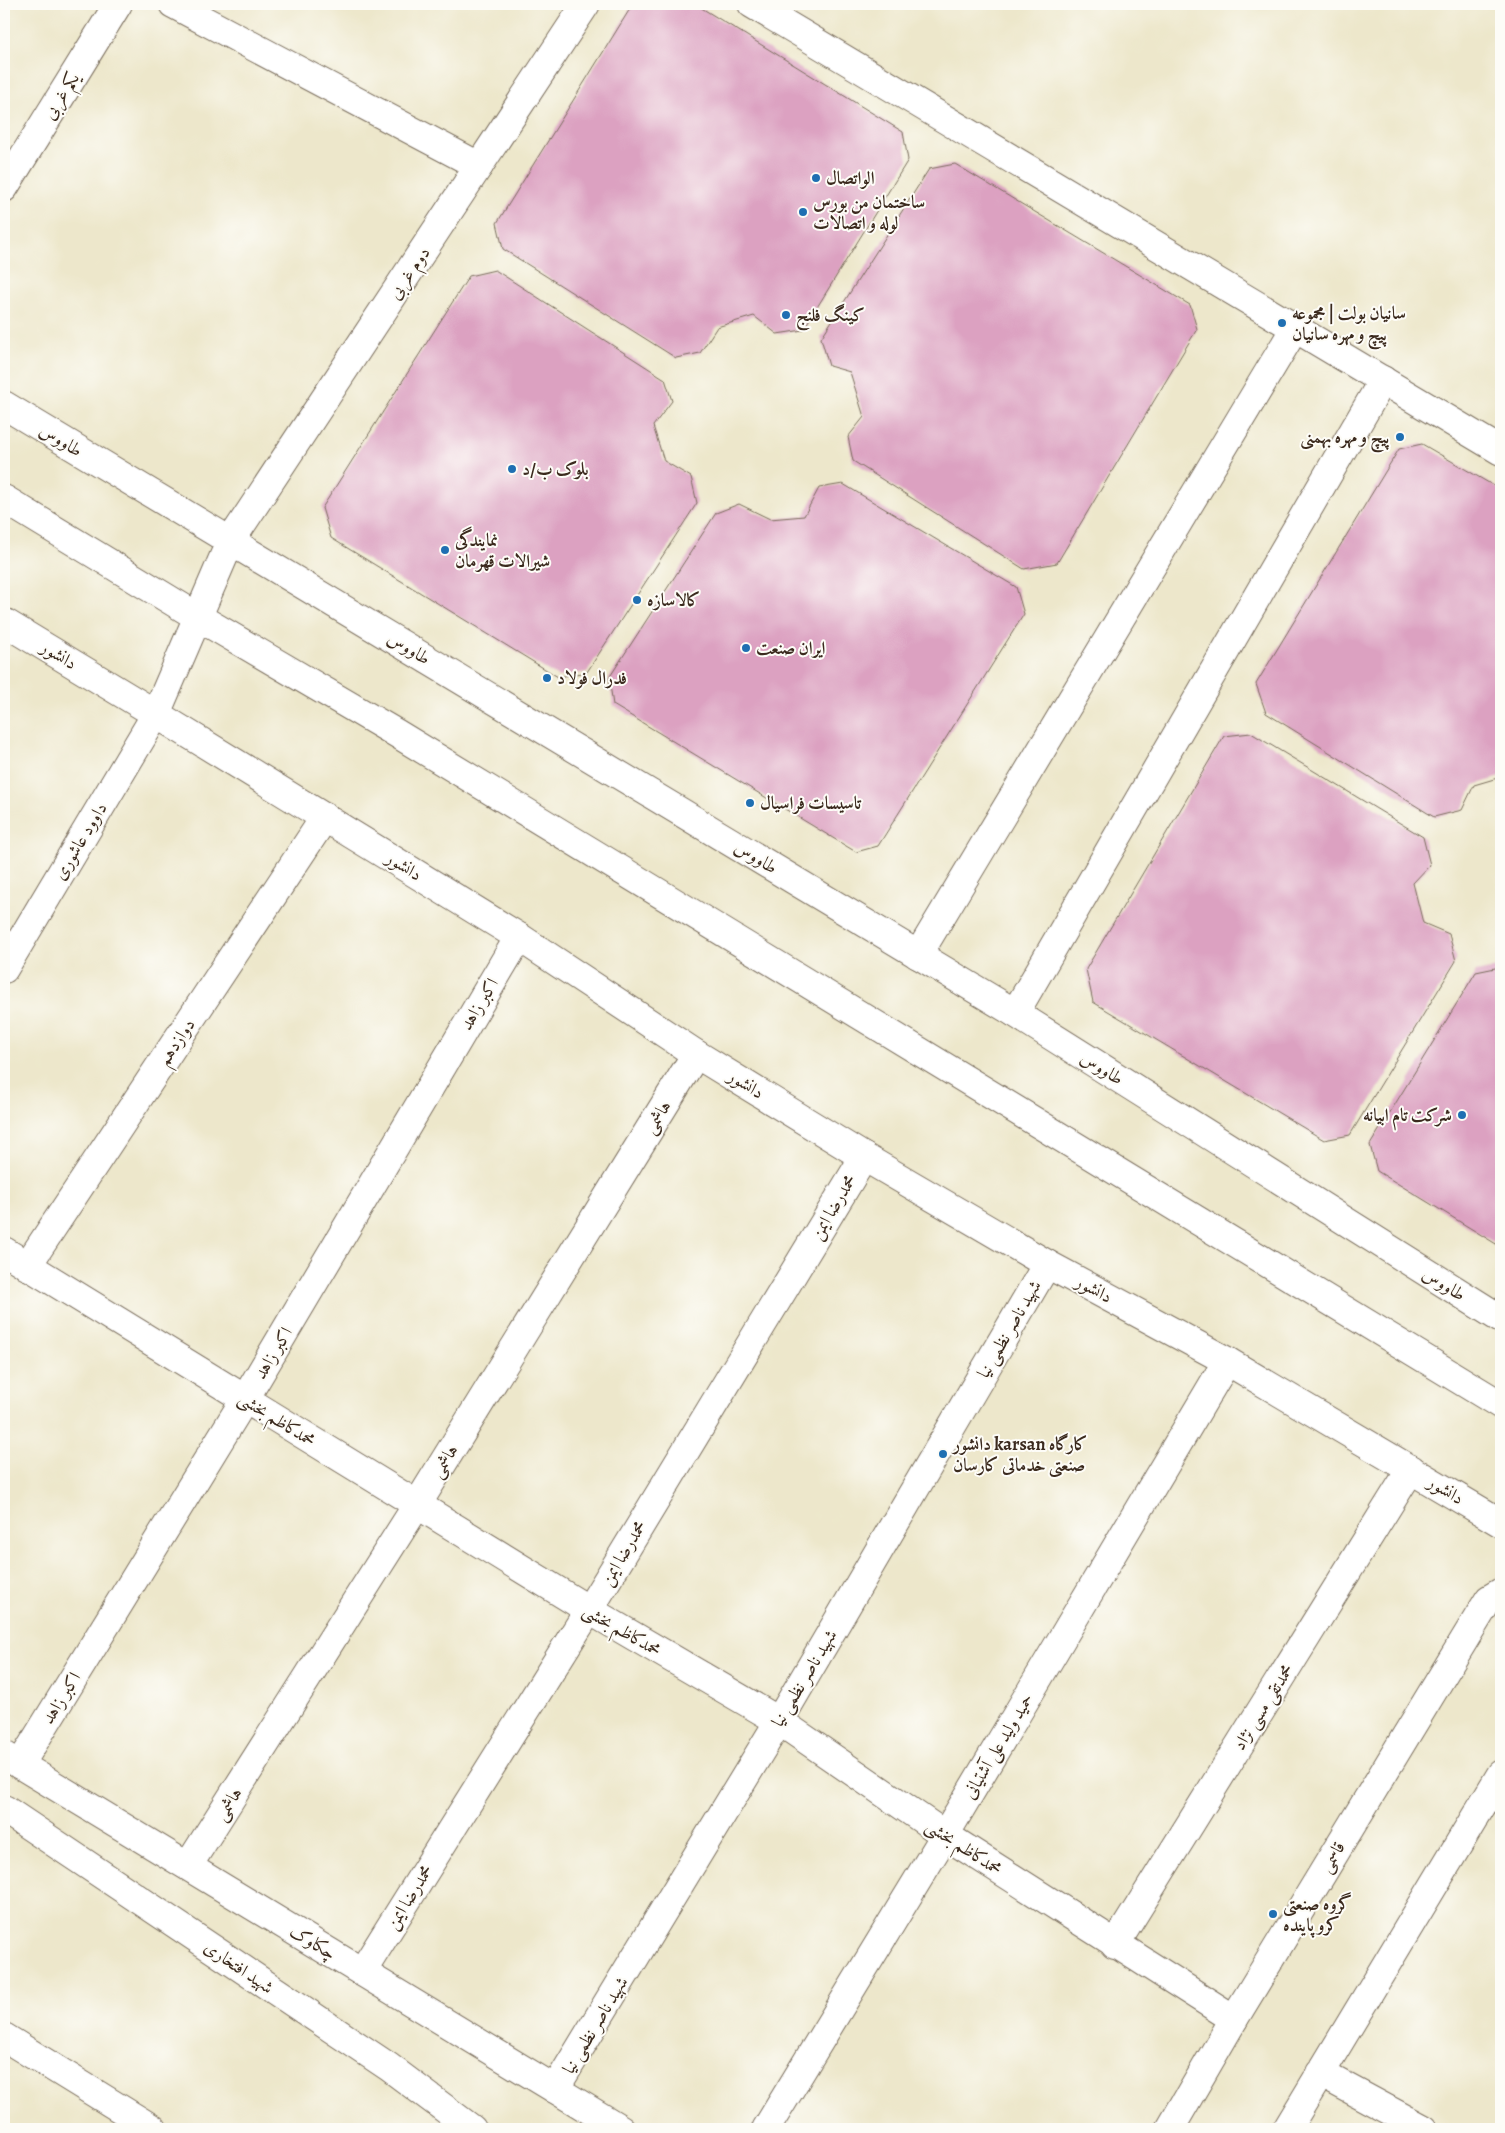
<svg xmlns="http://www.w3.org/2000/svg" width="1505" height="2133" viewBox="0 0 1505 2133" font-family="Alegreya,Amiri,serif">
	<rect width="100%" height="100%" fill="#fdfcf7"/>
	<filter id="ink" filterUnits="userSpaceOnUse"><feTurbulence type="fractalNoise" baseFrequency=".02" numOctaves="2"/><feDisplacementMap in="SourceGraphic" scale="10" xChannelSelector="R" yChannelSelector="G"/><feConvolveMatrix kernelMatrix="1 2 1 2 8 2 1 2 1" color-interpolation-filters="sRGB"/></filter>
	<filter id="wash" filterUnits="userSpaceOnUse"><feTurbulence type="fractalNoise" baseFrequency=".0096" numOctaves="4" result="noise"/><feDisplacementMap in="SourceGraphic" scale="20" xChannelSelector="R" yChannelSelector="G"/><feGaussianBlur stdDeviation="1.12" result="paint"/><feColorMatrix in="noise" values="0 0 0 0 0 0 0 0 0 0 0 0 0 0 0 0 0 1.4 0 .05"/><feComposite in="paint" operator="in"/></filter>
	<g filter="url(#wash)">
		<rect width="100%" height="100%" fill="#ede7cb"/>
		<g id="blocks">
			<g fill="#dca1c1">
				<path d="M633,4H695L903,132L908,160L803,330L777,334L754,316L717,327L700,353L676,358L503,249L497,223Z"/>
				<path d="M955,164L1190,305L1197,329L1057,563L1024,569L853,461L848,437L864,417L850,372L829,366L821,338L929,169Z"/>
				<path d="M495,270L665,379L672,401L653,426L664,461L691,477L697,503L587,672L558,677L331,538L322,508L469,276Z"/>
				<path d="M1422,444L1501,490V777L1474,785L1462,810L1434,817L1266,713L1256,684L1399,449Z"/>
				<path d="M843,484L1016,587L1024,614L878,846L856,852L613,705L609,678L716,513L739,504L770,519L804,516L819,488Z"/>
				<path d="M1251,733L1423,837L1430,865L1413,883L1423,923L1449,934L1456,961L1350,1135L1324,1140L1093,1002L1086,969L1224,736Z"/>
				<path d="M1500,967H1501V1247L1377,1171L1370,1145L1476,972Z"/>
			</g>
		</g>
	</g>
	<g filter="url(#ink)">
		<use href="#blocks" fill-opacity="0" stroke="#796c5b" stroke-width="1"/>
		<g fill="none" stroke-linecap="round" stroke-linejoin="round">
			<defs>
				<g id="minor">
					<path d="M173,4L479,166"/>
					<path d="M752,4L1501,451"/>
					<path d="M4,188L118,4"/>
					<path d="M4,405L1015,1013L1501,1319"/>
					<path d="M4,499L198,617L396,733L1501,1405"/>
					<path d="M4,622L156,714L519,937L696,1054L864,1157L1047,1264L1227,1361L1501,1523"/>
					<path d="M918,955L1295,328"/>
					<path d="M4,969L156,714L230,542L586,4"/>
					<path d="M1015,1013L1383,380"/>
					<path d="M4,1251L589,1610L779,1721L945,1835L1234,2019"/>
					<path d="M27,1266L325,817"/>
					<path d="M4,1755L621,2129"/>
					<path d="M20,1765L245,1399L519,937"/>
					<path d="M188,1866L417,1505L696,1054"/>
					<path d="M1115,1945L1411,1469"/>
					<path d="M362,1972L589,1610L864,1157"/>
					<path d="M1320,2073L1424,2129"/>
					<path d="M555,2089L779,1721L1047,1264"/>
					<path d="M766,2129L945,1835L1227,1361"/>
					<path d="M1170,2129L1234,2019L1489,1599L1501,1592"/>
					<path d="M1287,2129L1501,1774"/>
				</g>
				<g id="major">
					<path d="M4,1809L389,2067L472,2129"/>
					<path d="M4,2037L153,2129"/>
				</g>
			</defs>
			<use href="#minor" stroke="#796c5b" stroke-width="30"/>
			<use href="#major" stroke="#796c5b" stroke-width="30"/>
			<use href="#minor" stroke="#fff" stroke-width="28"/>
			<use href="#major" stroke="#fff" stroke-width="28"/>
		</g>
	</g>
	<g fill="#1f6fb2" stroke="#fdfcf7" stroke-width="2">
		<circle cx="816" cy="178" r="5"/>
		<circle cx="803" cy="212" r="5"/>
		<circle cx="786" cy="315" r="5"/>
		<circle cx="1282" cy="323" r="5"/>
		<circle cx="1400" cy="437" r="5"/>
		<circle cx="512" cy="469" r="5"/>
		<circle cx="445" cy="550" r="5"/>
		<circle cx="637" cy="600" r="5"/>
		<circle cx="746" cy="648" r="5"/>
		<circle cx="547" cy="678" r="5"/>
		<circle cx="750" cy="803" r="5"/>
		<circle cx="1462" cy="1115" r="5"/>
		<circle cx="943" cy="1454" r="5"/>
		<circle cx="1273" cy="1914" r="5"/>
	</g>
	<g text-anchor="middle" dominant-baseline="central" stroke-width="4" stroke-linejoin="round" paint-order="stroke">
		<g font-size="18" fill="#3b2a1e" stroke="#fdfcf7">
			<text transform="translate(61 96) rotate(-58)">یکم غربی</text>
			<text transform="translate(409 273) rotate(-56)">دوم غربی</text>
			<text transform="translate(61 440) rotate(31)">طاووس</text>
			<text transform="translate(409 648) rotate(31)">طاووس</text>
			<text transform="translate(59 655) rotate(31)">دانشور</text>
			<text transform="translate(80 841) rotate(-59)">داوود عاشوری</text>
			<text transform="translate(756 857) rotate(31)">طاووس</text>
			<text transform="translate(404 866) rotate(32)">دانشور</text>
			<text transform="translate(479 1004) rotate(-59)">اکبر زاهد</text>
			<text transform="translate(176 1042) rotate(-56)">دوازدهم</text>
			<text transform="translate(1102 1068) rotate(32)">طاووس</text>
			<text transform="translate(746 1084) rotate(32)">دانشور</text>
			<text transform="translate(657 1117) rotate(-58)">هاشمی</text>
			<text transform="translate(833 1207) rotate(-59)">محمدرضا ایمن</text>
			<text transform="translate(1444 1284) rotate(32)">طاووس</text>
			<text transform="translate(1094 1289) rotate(28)">دانشور</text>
			<text transform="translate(1009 1329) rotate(-60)">شهید ناصر نظمی نیا</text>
			<text transform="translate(273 1353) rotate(-59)">اکبر زاهد</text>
			<text transform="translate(277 1419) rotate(32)">محمدکاظم بخشی</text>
			<text transform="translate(444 1461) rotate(-58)">هاشمی</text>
			<text transform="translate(1446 1490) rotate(31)">دانشور</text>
			<text transform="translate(623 1553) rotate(-59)">محمدرضا ایمن</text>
			<text transform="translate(622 1630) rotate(30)">محمدکاظم بخشی</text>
			<text transform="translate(804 1678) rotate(-59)">شهید ناصر نظمی نیا</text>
			<text transform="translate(61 1698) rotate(-58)">اکبر زاهد</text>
			<text transform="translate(1263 1707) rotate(-58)">محمدتقی مسی نژاد</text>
			<text transform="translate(998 1746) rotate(-59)">حمید ولید علی آشتیانی</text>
			<text transform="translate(228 1804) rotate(-58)">هاشمی</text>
			<text transform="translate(964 1847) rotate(33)">محمدکاظم بخشی</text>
			<text transform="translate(1332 1857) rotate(-59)">قاسمی</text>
			<text transform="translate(409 1897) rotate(-58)">محمدرضا ایمن</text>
			<text transform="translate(313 1942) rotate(31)">چکاوک</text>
			<text transform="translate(239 1967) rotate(34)">شهید افتخاری</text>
			<text transform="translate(595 2025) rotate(-59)">شهید ناصر نظمی نیا</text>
		</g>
		<g font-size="18" font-weight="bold" fill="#3b2a1e" stroke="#fdfcf7" text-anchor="start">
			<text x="826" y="178">الواتصال</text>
			<text x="813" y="202">ساختمان من بورس<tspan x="813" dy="21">لوله و اتصالات</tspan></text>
			<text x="1292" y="313">سانیان بولت | مجموعه<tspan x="1292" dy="21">پیچ و مهره سانیان</tspan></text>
			<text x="796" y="315">کینگ فلنج</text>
			<text x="1390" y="437" text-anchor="end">پیچ و مهره بهمنی</text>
			<text x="522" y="469">بلوک ب/د</text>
			<text x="455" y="540">نمایندگی<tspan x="455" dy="21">شیرالات قهرمان</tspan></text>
			<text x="647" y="600">کالاسازه</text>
			<text x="756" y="648">ايران صنعت</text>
			<text x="557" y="678">فدرال فولاد</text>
			<text x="760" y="803">تاسیسات فراسیال</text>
			<text x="1452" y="1115" text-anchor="end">شرکت تام ابیانه</text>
			<text x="953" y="1444">دانشور karsan کارگاه<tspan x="953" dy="21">صنعتی خدماتی کارسان</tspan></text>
			<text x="1283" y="1904">گروه صنعتی<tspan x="1283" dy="21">کرو پاینده</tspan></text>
		</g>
	</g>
	<rect width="1505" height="2133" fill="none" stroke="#fdfcf7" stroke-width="20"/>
</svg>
